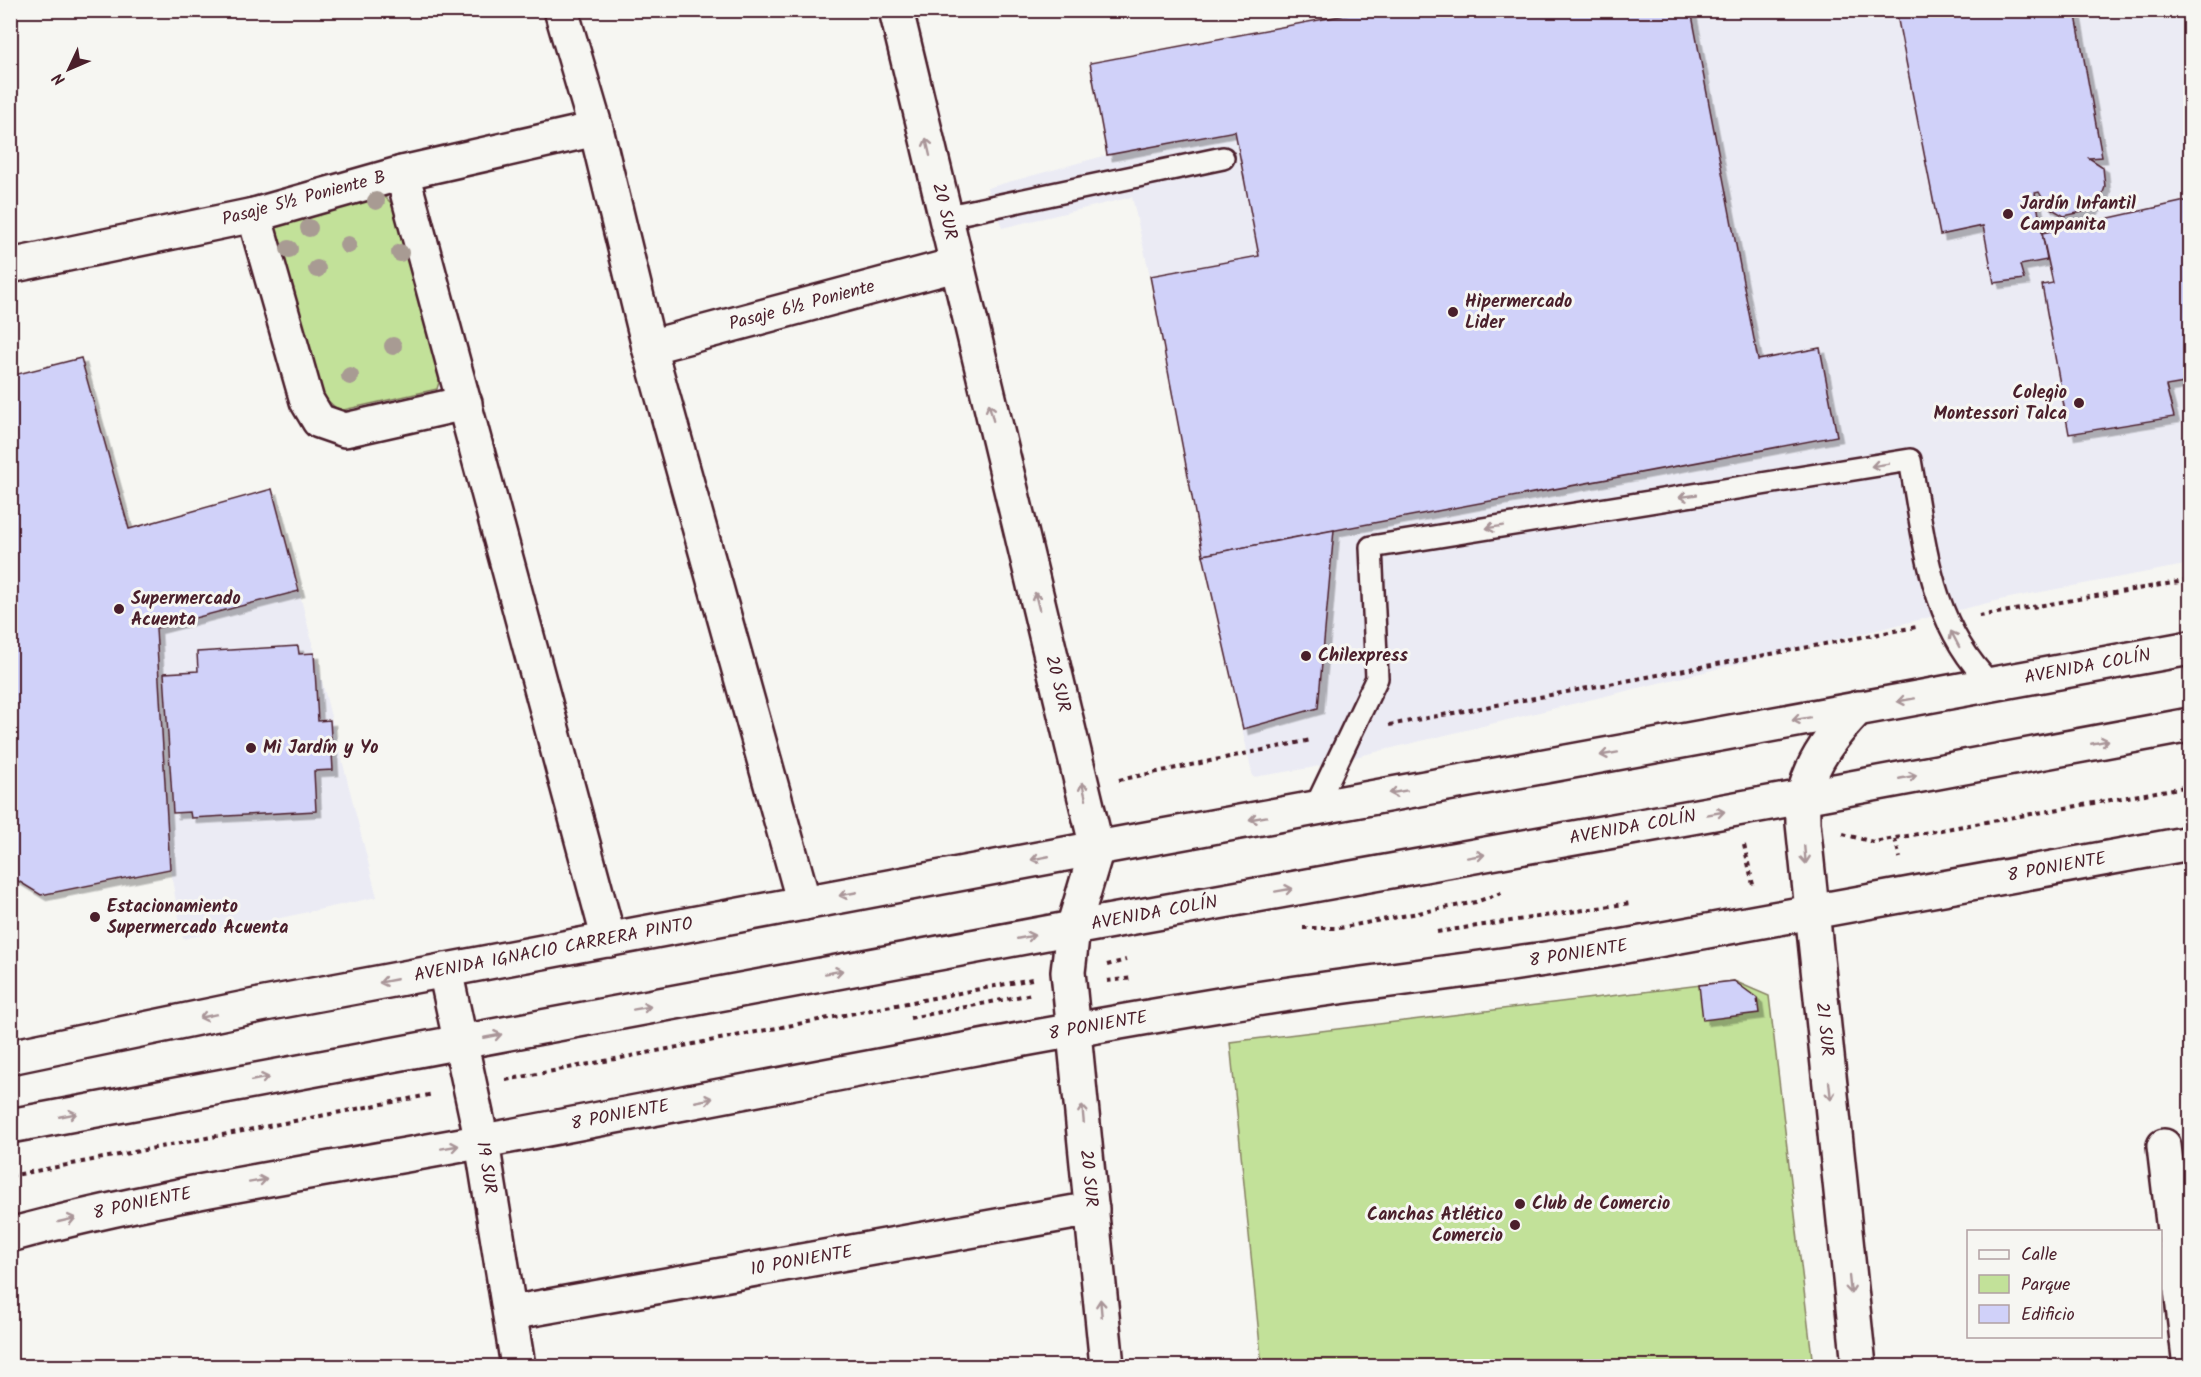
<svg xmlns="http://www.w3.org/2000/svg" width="2201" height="1377" viewBox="0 0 2201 1377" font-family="Kalam,sans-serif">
	<defs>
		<filter id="shadow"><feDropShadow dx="5.5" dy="5.5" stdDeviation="0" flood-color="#0004"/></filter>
	</defs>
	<rect width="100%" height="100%" fill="#f6f6f2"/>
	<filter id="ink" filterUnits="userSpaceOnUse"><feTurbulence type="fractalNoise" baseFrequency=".0167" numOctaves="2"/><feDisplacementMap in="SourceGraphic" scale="12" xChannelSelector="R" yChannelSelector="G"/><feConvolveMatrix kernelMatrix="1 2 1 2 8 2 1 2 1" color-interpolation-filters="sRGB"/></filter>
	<g filter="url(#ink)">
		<g fill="#ebebf4">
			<path d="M1372,11H2190V564L2004,599L1310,768L1253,777L1203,555L1150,276L1132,197L1002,228L987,188L1107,155L1090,63Z"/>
			<path d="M299,591L377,897L183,939L170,869L156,628Z"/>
		</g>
		<g fill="#c2e199" stroke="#868062" stroke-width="1.5">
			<path d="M377,189L395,207L440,379L437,389L339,411L323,396L273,225Z"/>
			<path d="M1734,981L1769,996L1813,1366H1262L1230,1042Z"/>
		</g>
		<g fill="#d0d1f9" stroke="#4a1f2b" stroke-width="1.5" filter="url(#shadow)">
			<path d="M1372,10H1691L1758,360L1820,348L1837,436L1203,555L1150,276L1259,256L1235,131L1107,155L1090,63Z"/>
			<path d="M1896,10H2075L2102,157L2089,158L2103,167L2105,187L2100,201L2091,210L2064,216L2047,206L2039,192L2035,193L2047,260L2020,265L2024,279L1994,283L1983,226L1940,235Z"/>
			<path d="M2190,200V382L2166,386L2174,417L2069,434L2042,285L2053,283L2042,233Z"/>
			<path d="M81,358L129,529L272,489L299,591L156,628L170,869L41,895L10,876V376Z"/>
			<path d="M1334,530L1318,708L1243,729L1203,555Z"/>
			<path d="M298,646L299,654L314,653L318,721L330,720L333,770L314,771L316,811L191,818L190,812L173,813L164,673L198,671L197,652Z"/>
			<path d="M1734,981L1757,998L1759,1013L1703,1020L1699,985Z"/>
		</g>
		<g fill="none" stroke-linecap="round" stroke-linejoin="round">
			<defs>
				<g id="lane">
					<path d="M944,217L1223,158"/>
					<path d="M1315,808L1377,678L1371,547L1910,460C1925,541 1929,623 1991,684"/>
				</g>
				<g id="street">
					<path d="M561,10L596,129L649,347L804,903"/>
					<path id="s1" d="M896,10L1097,848L1073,928L1068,972L1107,1366"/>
					<path d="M402,173L609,940"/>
					<path d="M254,215L307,401L319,421L345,430L465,403"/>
					<path d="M10,266L254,215L402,173L596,129"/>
					<path d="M649,347L955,265"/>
					<path id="s2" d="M1858,708C1834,733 1812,760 1804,795C1802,804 1803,814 1803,823L1859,1366"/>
					<path d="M2164,1146L2190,1366"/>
					<path id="s3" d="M510,1313L1092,1209"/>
				</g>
				<g id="secondary">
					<path id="s4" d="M445,970L482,1142L518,1366"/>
					<path id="s5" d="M10,1235C168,1192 329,1170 489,1140C734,1094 979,1045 1225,1004C1351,983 1477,971 1603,950L2190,843"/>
				</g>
				<g id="primary">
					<path id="s6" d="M10,1057L265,1004L1097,848L2190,648"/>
					<path id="s7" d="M10,1126L1073,928L1803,797L2190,725"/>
				</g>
			</defs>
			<use href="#lane" stroke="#4a1f2b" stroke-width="26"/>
			<use href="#street" stroke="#4a1f2b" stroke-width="38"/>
			<use href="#secondary" stroke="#4a1f2b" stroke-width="38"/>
			<use href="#primary" stroke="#4a1f2b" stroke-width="38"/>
			<g stroke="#4a1f2b" stroke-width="4" stroke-dasharray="4.5 4.5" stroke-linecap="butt">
				<path d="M1979,616L2190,580"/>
				<path d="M1389,725L1916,627"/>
				<path d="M1119,780L1311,740"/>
				<path d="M1843,834L1873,842L2190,786"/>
				<path d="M1895,839L1900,858"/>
				<path d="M1744,845L1753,885"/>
				<path d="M1303,928H1339L1476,902L1504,892"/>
				<path d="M1437,932L1631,903"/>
				<path d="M1107,965L1126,960"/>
				<path d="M1107,981L1133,978"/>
				<path d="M910,1018L1032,994"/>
				<path d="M506,1080L1032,979"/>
				<path d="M10,1176L434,1094"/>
			</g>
			<use href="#lane" stroke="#f6f6f2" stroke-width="21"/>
			<use href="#street" stroke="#f6f6f2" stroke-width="33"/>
			<use href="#secondary" stroke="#f6f6f2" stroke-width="33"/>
			<use href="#primary" stroke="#f6f6f2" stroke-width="33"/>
		</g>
		<g fill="#a89b93">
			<circle cx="376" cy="201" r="9"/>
			<circle cx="309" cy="228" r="9"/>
			<circle cx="348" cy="245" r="9"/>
			<circle cx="289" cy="249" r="9"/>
			<circle cx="400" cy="253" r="9"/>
			<circle cx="317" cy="269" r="9"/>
			<circle cx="393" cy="346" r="9"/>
			<circle cx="350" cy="376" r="9"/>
		</g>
		<defs><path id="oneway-shaft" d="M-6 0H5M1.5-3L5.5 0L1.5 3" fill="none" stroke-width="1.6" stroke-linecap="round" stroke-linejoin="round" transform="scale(1.5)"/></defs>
		<g stroke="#a99598">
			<use href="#oneway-shaft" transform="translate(928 147) rotate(-103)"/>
			<use href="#oneway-shaft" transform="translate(991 412) rotate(-104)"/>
			<use href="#oneway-shaft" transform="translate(1880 465) rotate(171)"/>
			<use href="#oneway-shaft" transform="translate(1688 496) rotate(171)"/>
			<use href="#oneway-shaft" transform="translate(1495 527) rotate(171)"/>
			<use href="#oneway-shaft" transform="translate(1037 601) rotate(-104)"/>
			<use href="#oneway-shaft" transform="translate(1955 639) rotate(-118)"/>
			<use href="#oneway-shaft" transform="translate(1906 700) rotate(170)"/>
			<use href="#oneway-shaft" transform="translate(1801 719) rotate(170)"/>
			<use href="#oneway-shaft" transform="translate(2100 742) rotate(-11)"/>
			<use href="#oneway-shaft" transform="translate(1609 754) rotate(170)"/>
			<use href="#oneway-shaft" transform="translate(1908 777) rotate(-11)"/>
			<use href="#oneway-shaft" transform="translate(1084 791) rotate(-103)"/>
			<use href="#oneway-shaft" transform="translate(1398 792) rotate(170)"/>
			<use href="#oneway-shaft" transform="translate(1716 813) rotate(-10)"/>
			<use href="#oneway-shaft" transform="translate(1258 818) rotate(170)"/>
			<use href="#oneway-shaft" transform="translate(1805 855) rotate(85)"/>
			<use href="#oneway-shaft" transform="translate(1476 856) rotate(-10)"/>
			<use href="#oneway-shaft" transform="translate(1040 858) rotate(169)"/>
			<use href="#oneway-shaft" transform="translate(1284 890) rotate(-10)"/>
			<use href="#oneway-shaft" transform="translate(848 894) rotate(169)"/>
			<use href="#oneway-shaft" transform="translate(1026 937) rotate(-11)"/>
			<use href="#oneway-shaft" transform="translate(834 972) rotate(-10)"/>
			<use href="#oneway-shaft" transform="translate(388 981) rotate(169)"/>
			<use href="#oneway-shaft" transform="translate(642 1008) rotate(-10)"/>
			<use href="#oneway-shaft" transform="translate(208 1016) rotate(168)"/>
			<use href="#oneway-shaft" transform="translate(493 1036) rotate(-11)"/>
			<use href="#oneway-shaft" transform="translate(260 1079) rotate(-11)"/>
			<use href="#oneway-shaft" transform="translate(1830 1091) rotate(84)"/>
			<use href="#oneway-shaft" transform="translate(704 1100) rotate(-11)"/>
			<use href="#oneway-shaft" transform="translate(1083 1114) rotate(-95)"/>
			<use href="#oneway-shaft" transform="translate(68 1115) rotate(-11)"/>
			<use href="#oneway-shaft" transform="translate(450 1147) rotate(-10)"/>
			<use href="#oneway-shaft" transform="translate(258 1181) rotate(-10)"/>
			<use href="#oneway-shaft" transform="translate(67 1220) rotate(-13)"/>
			<use href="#oneway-shaft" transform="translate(1850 1285) rotate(84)"/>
			<use href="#oneway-shaft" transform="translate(1101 1308) rotate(-95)"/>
		</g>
	</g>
	<g fill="#4a1f2b" stroke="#f6f6f2" stroke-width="2">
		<circle cx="2008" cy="214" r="6"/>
		<circle cx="1453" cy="312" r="6"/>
		<circle cx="2079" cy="403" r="6"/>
		<circle cx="119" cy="609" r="6"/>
		<circle cx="1306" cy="656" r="6"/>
		<circle cx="251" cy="748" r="6"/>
		<circle cx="95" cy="917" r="6"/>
		<circle cx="1520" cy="1204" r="6"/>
		<circle cx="1515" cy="1225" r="6"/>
	</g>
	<g text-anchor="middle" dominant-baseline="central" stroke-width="6" stroke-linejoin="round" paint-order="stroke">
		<g font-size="18" fill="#4a1f2b" stroke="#f6f6f2">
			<text transform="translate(304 199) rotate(-15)">Pasaje 5½ Poniente B</text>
			<text stroke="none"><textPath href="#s1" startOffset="207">20 SUR</textPath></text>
			<text transform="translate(802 306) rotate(-15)">Pasaje 6½ Poniente</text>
			<text stroke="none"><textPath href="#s6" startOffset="2114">AVENIDA COLÍN</textPath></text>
			<text stroke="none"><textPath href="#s1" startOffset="693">20 SUR</textPath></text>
			<text stroke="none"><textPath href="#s7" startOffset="1650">AVENIDA COLÍN</textPath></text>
			<text stroke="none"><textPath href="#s5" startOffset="2080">8 PONIENTE</textPath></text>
			<text stroke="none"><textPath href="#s7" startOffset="1164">AVENIDA COLÍN</textPath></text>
			<text stroke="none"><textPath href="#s6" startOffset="554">AVENIDA IGNACIO CARRERA PINTO</textPath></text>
			<text stroke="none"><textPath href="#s5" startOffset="1594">8 PONIENTE</textPath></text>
			<text stroke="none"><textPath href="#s5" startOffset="1108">8 PONIENTE</textPath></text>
			<text stroke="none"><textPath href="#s2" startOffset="339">21 SUR</textPath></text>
			<text stroke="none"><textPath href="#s5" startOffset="622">8 PONIENTE</textPath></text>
			<text stroke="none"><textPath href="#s4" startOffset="202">19 SUR</textPath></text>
			<text stroke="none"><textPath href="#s1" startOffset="1197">20 SUR</textPath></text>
			<text stroke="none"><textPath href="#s5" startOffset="136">8 PONIENTE</textPath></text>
			<text stroke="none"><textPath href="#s3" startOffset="296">10 PONIENTE</textPath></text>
		</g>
		<g font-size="18" font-weight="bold" fill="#4a1f2b" stroke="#f6f6f2" text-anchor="start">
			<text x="2020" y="204">Jardín Infantil<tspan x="2020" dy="21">Campanita</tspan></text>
			<text x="1465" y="302">Hipermercado<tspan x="1465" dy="21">Lider</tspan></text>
			<text x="2067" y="393" text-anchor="end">Colegio<tspan x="2067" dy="21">Montessori Talca</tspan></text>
			<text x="131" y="599">Supermercado<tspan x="131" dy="21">Acuenta</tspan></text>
			<text x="1318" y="656">Chilexpress</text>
			<text x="263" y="748">Mi Jardín y Yo</text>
			<text x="107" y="907">Estacionamiento<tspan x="107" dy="21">Supermercado Acuenta</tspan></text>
			<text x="1532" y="1204">Club de Comercio</text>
			<text x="1503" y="1215" text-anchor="end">Canchas Atlético<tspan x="1503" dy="21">Comercio</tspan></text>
		</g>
	</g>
	<rect width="2201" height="1377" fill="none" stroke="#f6f6f2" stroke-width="36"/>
	<rect x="18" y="18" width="2165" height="1341" fill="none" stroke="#4a1f2b" stroke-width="2" filter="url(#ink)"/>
	<rect x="1967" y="1230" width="195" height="108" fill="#f6f6f2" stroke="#b1a0a2" stroke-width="1.5"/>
	<rect x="1979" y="1250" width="30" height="9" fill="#f6f6f2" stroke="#b1a0a2" stroke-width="1.5"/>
	<text x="2021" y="1260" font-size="18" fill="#4a1f2b">Calle</text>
	<rect x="1979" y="1275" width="30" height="18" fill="#c2e199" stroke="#b1a0a2" stroke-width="1.5"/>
	<text x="2021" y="1290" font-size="18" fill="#4a1f2b">Parque</text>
	<rect x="1979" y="1305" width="30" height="18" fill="#d0d1f9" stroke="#b1a0a2" stroke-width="1.5"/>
	<text x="2021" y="1320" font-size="18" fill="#4a1f2b">Edificio</text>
	<g transform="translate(69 69) rotate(226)" stroke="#f6f6f2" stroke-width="4.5" paint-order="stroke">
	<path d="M0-4.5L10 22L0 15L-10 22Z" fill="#4a1f2b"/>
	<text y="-9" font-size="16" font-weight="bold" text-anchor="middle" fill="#4a1f2b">N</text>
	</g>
</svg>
